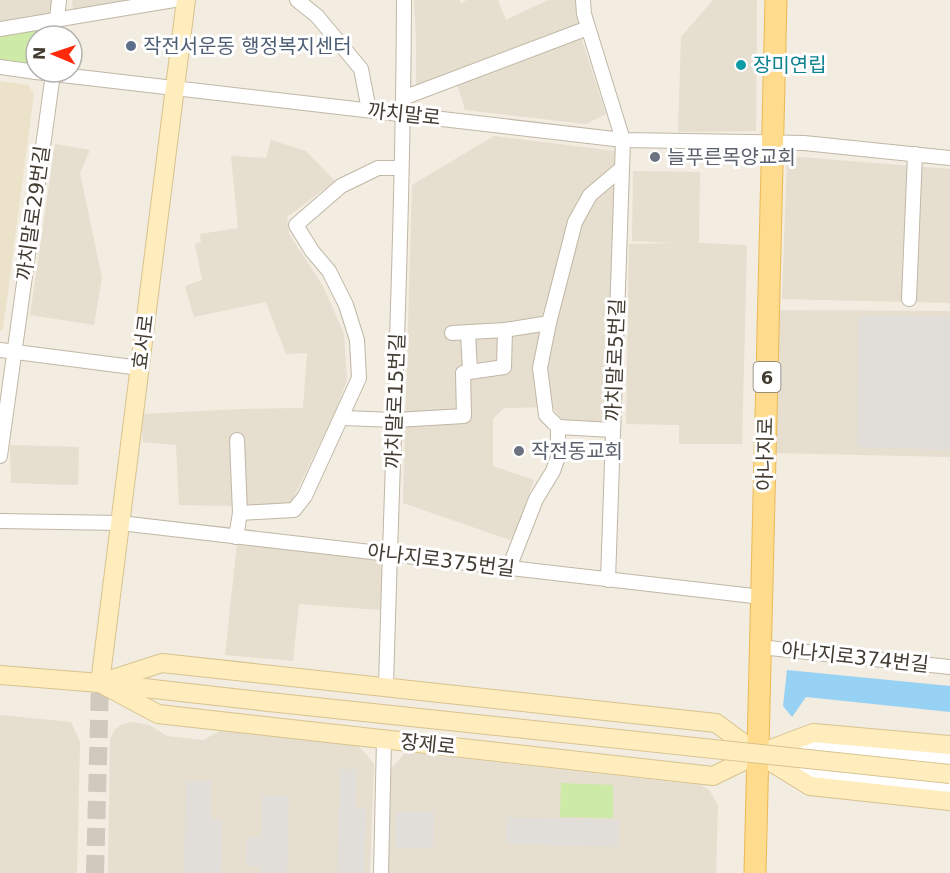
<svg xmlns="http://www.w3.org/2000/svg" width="950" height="873" viewBox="0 0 950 873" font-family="'DejaVu Sans','Noto Sans KR',sans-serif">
	<rect width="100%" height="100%" fill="#f2ece1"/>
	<g fill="#e6dece">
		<path d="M0,0H53L49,14L0,21Z"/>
		<path d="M72,0H129V1L73,9Z"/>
		<path d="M414,0H459L461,3L467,0H498L506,20L548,0H575L583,26L416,85V37Z"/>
		<path d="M713,0H757L756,131L678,132L681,37Z"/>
		<path d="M581,37L606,114L586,124L465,110L457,84Z"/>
		<path d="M494,136L616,151L610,350L606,424L563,421L552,407L504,408L493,419V466L534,480L513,541L403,503L412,185Z"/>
		<path d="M271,140L306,151L335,181L287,217L289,234L323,286L344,334L347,380L335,412L289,507L179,505L176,445L143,442L141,414L241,409L303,408L307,353L286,354L266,302L194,317L185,286L202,280L195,244L201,242L200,234L238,228L231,156L266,158Z"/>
		<path d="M55,144L90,150L80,173L102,278L94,325L30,315Z"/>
		<path d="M787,156L950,169V303L782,299Z"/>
		<path d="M633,171L700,172L699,243L747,245L742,444H679V425L626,424L629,244L676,243L632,241Z"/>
		<path d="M779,310L950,311V457L774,453Z"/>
		<path d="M10,445L79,447L78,485L11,483Z"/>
		<path d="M237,544L384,559L380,610L299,604L293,661L225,655Z"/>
		<path d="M0,715L71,722L80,742L77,873H0Z"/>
		<path d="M131,722L149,725L167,736L203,740L222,730L358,745L374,764L370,873H108L110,739L114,730L121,725Z"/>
		<path d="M406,752L701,785L710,791L718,805L716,873H387L389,771Z"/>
	</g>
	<path fill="#ece2c9" d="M0,81L28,85L34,94L3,329L0,331Z"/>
	<g fill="#cdeaa6">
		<path d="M45,28L44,36H36V66L0,60V36Z"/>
		<path d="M561,783L613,785V818L560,817Z"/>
	</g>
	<g fill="#e1deda">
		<path d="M858,316L950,317V450L857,447Z"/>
		<path d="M340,769H356L355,808H366L364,873H337Z"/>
		<path d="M186,781H211V819L222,820L221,873H184Z"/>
		<path d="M262,795L289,796L287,873H261V867L246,866L247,837H261Z"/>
		<path d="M396,812H434L433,848H395Z"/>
		<path d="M507,817L619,820V847L506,844Z"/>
	</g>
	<path fill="#97d1f4" d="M787,670L950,686V712L806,697L792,717L783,706Z"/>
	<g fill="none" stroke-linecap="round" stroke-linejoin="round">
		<path stroke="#cfc9be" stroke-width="18" stroke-dasharray="18 9" stroke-linecap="butt" d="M95,873L100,683"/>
		<defs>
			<g id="street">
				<path d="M297,0L317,16L361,69L369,110"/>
				<path d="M583,0L584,14L623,140L608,580"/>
				<path d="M57,19L59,0"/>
				<path d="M0,29L174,0"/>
				<path d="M0,67L36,72"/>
				<path d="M36,72L623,140L804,143L950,158"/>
				<path d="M403,98L588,28"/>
				<path d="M909,299L915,154"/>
				<path d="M452,333L505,330L549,323"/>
				<path d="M468,333L470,371"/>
				<path d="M0,350L140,368"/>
				<path d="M342,418L396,420L464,416L463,373L504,367L505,330"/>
				<path d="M558,427L613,430"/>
				<path d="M0,456L53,74"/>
				<path d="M240,513L294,510L305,496L359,378L357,340L346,305L329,271L312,251L296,225L341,186L378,168H401"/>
				<path d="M0,521L120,523L762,597"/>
				<path d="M236,537L240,513L237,440"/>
				<path d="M509,568L536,499L553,471L558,457V427L546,415L540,368L549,323L575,222L590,195L622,168"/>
				<path d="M760,647L950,667"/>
				<path d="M386,687C392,458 403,229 404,0"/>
				<path d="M781,751L811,747L950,760"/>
				<path d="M780,761L808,770L950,787"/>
				<path d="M381,873L384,740"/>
			</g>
			<g id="secondary">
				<path d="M0,675L100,683L269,702"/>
				<path d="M100,683L162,663L716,723L758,754L810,786L950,801"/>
				<path d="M100,683L158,714L713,776L758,754L813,733L950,745"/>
				<path d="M100,683L186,0"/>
			</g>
			<path id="primary" d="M755,873L776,0"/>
		</defs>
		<use href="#street" stroke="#c0b7a6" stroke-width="16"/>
		<use href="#secondary" stroke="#d8c38f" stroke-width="20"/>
		<use href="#primary" stroke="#ebba56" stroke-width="23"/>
		<use href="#street" stroke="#fff" stroke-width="14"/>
		<use href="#secondary" stroke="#ffedbe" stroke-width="18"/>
		<use href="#primary" stroke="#ffdb8d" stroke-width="21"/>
		<defs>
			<path id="secondary-bridge" d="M269,702L950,774"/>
		</defs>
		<use href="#secondary-bridge" stroke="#d8c38f" stroke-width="20" stroke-linecap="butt"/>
		<use href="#secondary-bridge" stroke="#ffedbe" stroke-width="18"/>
	</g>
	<circle fill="#5c6f8a" stroke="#fff" stroke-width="2" cx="131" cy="46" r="6"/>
	<circle fill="#0f9aa8" stroke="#fff" stroke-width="2" cx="741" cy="65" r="6"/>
	<g fill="#6b7280" stroke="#fff" stroke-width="2">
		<circle cx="655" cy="157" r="6"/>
		<circle cx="519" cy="451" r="6"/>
	</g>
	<g text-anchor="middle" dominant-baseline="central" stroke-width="6" stroke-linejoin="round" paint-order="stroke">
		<rect fill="#fff" stroke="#7b7670" stroke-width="1.5" x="753.5" y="362" width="27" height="30" rx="4.5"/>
		<g font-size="18" font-weight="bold" fill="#433c32">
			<text x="767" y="377">6</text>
		</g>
		<g font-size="20" fill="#4e5e75" stroke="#fff" text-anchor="start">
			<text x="143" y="46">작전서운동 행정복지센터</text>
		</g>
		<g font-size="20" fill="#0d838f" stroke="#fff" text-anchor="start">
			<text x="753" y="65">장미연립</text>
		</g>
		<g font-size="20" fill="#433c32" stroke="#fff">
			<text transform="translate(404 114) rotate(6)">까치말로</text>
			<text transform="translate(33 213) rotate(-82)">까치말로29번길</text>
			<text transform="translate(143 342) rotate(-83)">효서로</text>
			<text transform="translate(615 360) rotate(-88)">까치말로5번길</text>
			<text transform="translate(395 401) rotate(-88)">까치말로15번길</text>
			<text transform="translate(765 454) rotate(-89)">아나지로</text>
			<text transform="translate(441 560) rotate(7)">아나지로375번길</text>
			<text transform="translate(855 657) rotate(6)">아나지로374번길</text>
			<text transform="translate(428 744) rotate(6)">장제로</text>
		</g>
		<g font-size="20" fill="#5b616d" stroke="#fff" text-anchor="start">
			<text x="667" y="157">늘푸른목양교회</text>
			<text x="531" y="451">작전동교회</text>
		</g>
	</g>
	<g transform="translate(54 54) rotate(272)"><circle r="28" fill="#ffffff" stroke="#b4b1ad" stroke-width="1.5"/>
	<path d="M0-4.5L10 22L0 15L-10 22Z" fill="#ff290b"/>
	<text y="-9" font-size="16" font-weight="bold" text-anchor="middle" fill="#433c32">N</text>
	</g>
</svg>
